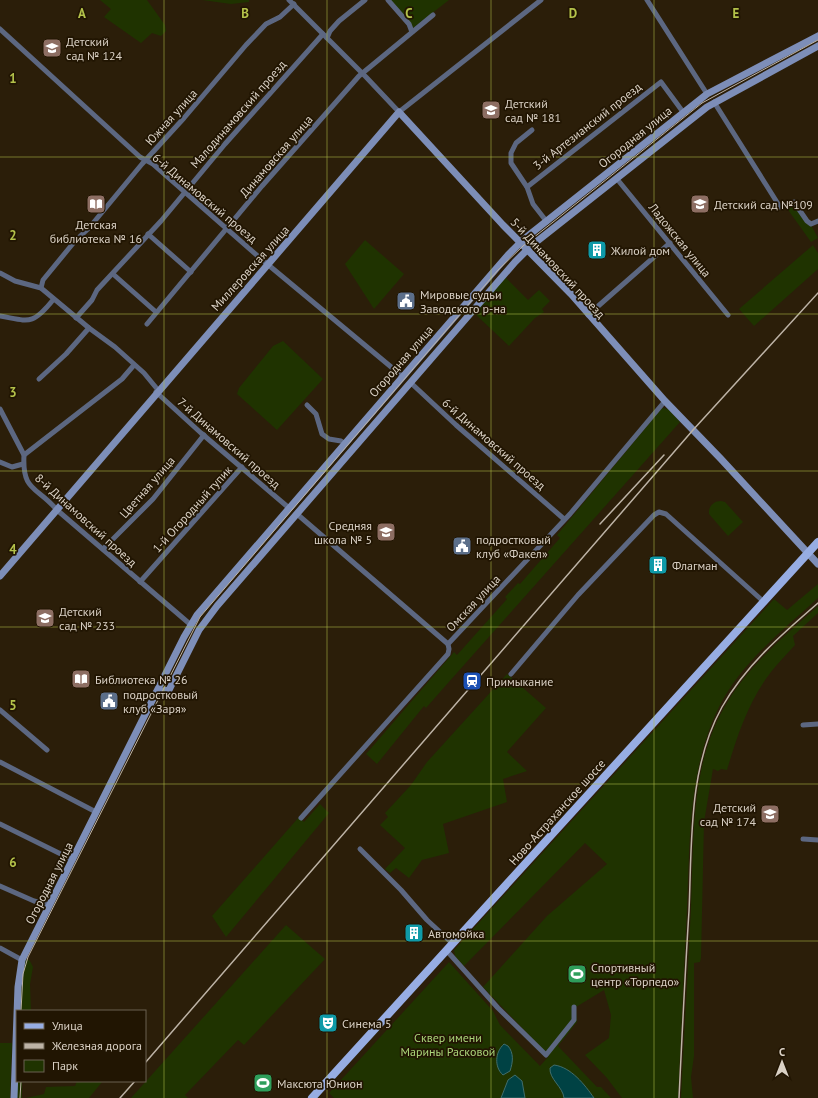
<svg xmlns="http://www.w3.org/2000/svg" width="818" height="1098" viewBox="0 0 818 1098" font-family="'PT Sans',sans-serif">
	<rect width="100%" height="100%" fill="#2b1e09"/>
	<g fill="#1f3300">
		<path d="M100,0H147L165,25L166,31L161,36L152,33L141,43L104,17L111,9Z"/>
		<path d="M202,0H249V2L231,4Z"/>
		<path d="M389,0H449L413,28Z"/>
		<path d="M792,204L811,225L818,238L811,242L786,207Z"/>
		<path d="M365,240L404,274L374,309L345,264Z"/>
		<path d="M813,245L818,253V269L754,326L739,309Z"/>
		<path d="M505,277L528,300L539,290L550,301L542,309L544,312L535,318L509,346L473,312Z"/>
		<path d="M283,341L323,379L277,430L237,394L239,388L273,346Z"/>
		<path d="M662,408L668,409L680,422L448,683L426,708L424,706L377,764L366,754L454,652L457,655L507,599L505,597L518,583L520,584L560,538L557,535Z"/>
		<path d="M721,501L725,502L743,522L728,536L709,514C708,506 714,501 721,501Z"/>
		<path d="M818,584V598C782,631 741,663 719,707C688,770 690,840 687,908C684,971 681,1035 678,1098H622L607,1078L585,1055L609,1038L611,1015L604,990L576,1007L577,1022L558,1046L597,1087H601L611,1098H334L329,1093L449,962L493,1011L500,1025L540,1066L549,1056L483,987L547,916L607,864L585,843L464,966L455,956L454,950L774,599L787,610Z"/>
		<path d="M818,606V613L793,636L795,645C787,654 778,663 771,672C749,700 737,736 727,770L721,769L718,771L713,769L704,822L701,958L700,962L694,963V1056L691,1077L693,1098H681C684,1035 688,971 691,908C694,842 690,767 724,708C747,667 784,636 818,606Z"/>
		<path d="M507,674L546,708L507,752L527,771L503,779L507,802L443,824L449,853L422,860L409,878L396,868L390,873L385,869L405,848L380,825L388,817L385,813L411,785L427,762Z"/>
		<path d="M320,804L329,813L226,937L212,916L299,817L304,822Z"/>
		<path d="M286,925L325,959L244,1045L238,1040L185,1095L188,1098H131Z"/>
		<path d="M27,959L30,961L33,967L30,984L31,1011H19L20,987L25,961Z"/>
		<path d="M0,1043H12L10,1098H0Z"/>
		<path d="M17,1081H22V1098H16Z"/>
		<path d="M77,1081L102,1082L89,1098H26L44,1094L46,1087L75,1086Z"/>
	</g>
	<g fill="#004244" stroke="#416d6b">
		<path d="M504,1044L508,1046C514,1053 513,1062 510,1071L503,1075C494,1067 495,1052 504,1044Z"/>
		<path d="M554,1065C571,1067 585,1085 594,1098H564C563,1087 549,1079 550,1068Z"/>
		<path d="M515,1075L522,1081L525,1098H501L508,1080Z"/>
	</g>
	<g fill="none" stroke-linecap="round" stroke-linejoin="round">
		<g stroke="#5c6781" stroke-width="5">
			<path d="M289,0L366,77L399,112L541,0"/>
			<path d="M388,0L409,24L412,32"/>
			<path d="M647,0L707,94"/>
			<path d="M0,29L140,157L153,164L260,258L402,376"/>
			<path d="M327,38L330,31L339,21L365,0"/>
			<path d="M714,102L780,207L794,202L807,221L811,224L818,221"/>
			<path d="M532,130L516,143L511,153V163L527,187L533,204L547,222"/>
			<path d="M617,179L728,315"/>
			<path d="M527,187L661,82L683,112"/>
			<path d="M148,234L191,272"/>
			<path d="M0,273L15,281L41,288L89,328L115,347L144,373L158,390"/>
			<path d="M113,274L156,312"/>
			<path d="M41,288L43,280L75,241L89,228L142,164L184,118L246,45L266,24L280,17L294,4"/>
			<path d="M588,315L670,243"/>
			<path d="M0,316C29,321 32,326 53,300"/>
			<path d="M76,318L92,300L97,290L161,221L225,144L323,34"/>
			<path d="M147,324L262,186L359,76L433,15"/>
			<path d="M39,379L66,354L89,328"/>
			<path d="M411,383L456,425L564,519"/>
			<path d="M156,392L201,433L289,508"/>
			<path d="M307,405L316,414L322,434L329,439L341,441L344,443"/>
			<path d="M0,409L24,455C22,492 37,486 57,510L191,625"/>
			<path d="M24,455L122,379L134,365"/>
			<path d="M0,462L12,467L23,464"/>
			<path d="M297,514L448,644"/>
			<path d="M103,549L153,499L204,435"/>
			<path d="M140,582L242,467"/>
			<path d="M511,674L578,595L654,515L659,512L666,514L764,602"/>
			<path d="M0,710L47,750"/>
			<path d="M803,725L818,724"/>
			<path d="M0,762L96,812"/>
			<path d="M301,818L448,654L449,649L448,644L570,514L665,401"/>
			<path d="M0,824L73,860"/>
			<path d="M803,839L818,840"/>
			<path d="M360,849L401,890L427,920L453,944"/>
			<path d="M0,886L34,901L49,905"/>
			<path d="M0,948L22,960"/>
			<path d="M447,951L498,1008L546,1055L574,1020V1007"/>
		</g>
		<g stroke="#7d8eb8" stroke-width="7">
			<path d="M0,576L399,112L503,225L571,294L665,401L721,459L818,564"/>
			<path d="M157,692L169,690L199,630L217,606L515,262L531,246L707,107L818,46"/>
			<path d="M14,1098L18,987L22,960L184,637L197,615L508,255L524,239L707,94L818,36"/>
		</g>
		<path stroke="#97ade3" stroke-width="8" d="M312,1098L818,542"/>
		<g stroke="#bdb3a6" stroke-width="1">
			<path d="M21,1011L23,974L28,957L200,617L498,270L523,246L702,103L818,40"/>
			<path d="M20,1098L21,1081"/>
		</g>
		<g stroke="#bdb3a6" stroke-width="1.5">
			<path d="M600,524L664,455"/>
			<path d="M145,1063L693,430L818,293"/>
			<path d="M120,1098L135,1081"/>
			<path d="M679,1098C682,1036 685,973 689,911C692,843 688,768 722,707C746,665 782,634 818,603"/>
		</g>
	</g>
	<path fill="none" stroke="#b4c24a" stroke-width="1" stroke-opacity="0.55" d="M164,0V1098M327,0V1098M491,0V1098M654,0V1098M0,157H818M0,314H818M0,471H818M0,627H818M0,784H818M0,941H818"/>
	<defs>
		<symbol id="school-square" viewBox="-11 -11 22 22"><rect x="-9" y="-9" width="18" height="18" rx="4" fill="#8d6e63" stroke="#211502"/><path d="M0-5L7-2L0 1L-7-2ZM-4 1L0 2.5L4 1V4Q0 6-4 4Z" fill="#fff"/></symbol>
		<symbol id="library-square" viewBox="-11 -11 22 22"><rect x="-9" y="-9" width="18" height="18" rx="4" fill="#8d6e63" stroke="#211502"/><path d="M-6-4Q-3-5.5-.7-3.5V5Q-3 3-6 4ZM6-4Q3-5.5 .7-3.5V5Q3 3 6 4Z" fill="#fff"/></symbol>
		<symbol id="building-square" viewBox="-11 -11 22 22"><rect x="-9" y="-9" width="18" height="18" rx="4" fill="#0f9aa8" stroke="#211502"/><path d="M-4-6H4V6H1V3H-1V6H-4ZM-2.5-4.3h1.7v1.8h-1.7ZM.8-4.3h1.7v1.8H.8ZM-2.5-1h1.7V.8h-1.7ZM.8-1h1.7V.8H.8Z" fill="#fff"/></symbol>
		<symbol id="civic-square" viewBox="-11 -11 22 22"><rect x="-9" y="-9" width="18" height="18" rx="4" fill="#5c6f8a" stroke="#211502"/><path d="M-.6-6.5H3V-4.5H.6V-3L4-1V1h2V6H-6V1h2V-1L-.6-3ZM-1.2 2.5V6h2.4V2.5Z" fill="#fff"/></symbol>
		<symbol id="station-square" viewBox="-11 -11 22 22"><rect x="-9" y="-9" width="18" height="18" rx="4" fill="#1a4fb4" stroke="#211502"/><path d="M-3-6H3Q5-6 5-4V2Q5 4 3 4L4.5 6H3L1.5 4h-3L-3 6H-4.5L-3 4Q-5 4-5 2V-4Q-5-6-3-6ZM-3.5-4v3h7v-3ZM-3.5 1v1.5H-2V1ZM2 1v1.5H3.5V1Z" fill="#fff"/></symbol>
		<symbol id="stadium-square" viewBox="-11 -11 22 22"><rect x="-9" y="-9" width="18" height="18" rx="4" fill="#2e9e5b" stroke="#211502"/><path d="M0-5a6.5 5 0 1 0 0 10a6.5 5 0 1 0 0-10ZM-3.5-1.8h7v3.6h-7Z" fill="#fff"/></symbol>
		<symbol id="theatre-square" viewBox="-11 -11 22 22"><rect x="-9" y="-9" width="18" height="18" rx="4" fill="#0f9aa8" stroke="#211502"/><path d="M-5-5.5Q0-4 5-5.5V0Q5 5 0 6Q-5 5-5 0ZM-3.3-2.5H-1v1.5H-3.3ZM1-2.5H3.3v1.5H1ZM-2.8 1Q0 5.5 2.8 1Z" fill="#fff"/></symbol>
	</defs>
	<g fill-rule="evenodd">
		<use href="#school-square" x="41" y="37" width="22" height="22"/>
		<use href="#school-square" x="480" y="99" width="22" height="22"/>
		<use href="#library-square" x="85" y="193" width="22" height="22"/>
		<use href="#school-square" x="689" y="193" width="22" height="22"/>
		<use href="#building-square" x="586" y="239" width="22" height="22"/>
		<use href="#civic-square" x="395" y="290" width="22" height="22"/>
		<use href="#school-square" x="375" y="521" width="22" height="22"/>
		<use href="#civic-square" x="451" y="535" width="22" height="22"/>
		<use href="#building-square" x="647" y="554" width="22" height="22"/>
		<use href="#school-square" x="34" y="607" width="22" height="22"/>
		<use href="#library-square" x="70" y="668" width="22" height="22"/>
		<use href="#station-square" x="461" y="670" width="22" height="22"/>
		<use href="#civic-square" x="98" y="690" width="22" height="22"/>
		<use href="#school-square" x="759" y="803" width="22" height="22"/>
		<use href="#building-square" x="403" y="922" width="22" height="22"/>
		<use href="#stadium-square" x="566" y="963" width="22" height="22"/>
		<use href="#theatre-square" x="317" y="1012" width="22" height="22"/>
		<use href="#stadium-square" x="252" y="1072" width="22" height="22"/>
	</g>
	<g text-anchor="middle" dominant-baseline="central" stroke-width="3.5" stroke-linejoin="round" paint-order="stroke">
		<g font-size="12" fill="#dad1c5" stroke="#211502" text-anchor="start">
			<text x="66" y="41">Детский<tspan x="66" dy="14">сад № 124</tspan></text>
			<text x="505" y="103">Детский<tspan x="505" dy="14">сад № 181</tspan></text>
			<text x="714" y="204">Детский сад №109</text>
			<text x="96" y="224" text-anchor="middle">Детская<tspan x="96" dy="14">библиотека № 16</tspan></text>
			<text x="611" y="250">Жилой дом</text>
			<text x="420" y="294">Мировые судьи<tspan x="420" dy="14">Заводского р-на</tspan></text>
			<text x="372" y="525" text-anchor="end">Средняя<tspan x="372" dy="14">школа № 5</tspan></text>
			<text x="476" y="539">подростковый<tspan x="476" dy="14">клуб «Факел»</tspan></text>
			<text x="672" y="565">Флагман</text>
			<text x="59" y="611">Детский<tspan x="59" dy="14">сад № 233</tspan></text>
			<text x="95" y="679">Библиотека № 26</text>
			<text x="486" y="681">Примыкание</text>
			<text x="123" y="694">подростковый<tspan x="123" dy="14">клуб «Заря»</tspan></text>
			<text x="756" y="807" text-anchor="end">Детский<tspan x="756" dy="14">сад № 174</tspan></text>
			<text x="428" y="933">Автомойка</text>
			<text x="591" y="967">Спортивный<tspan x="591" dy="14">центр «Торпедо»</tspan></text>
			<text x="342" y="1023">Синема 5</text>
			<text x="277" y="1083">Максюта Юнион</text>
		</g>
		<g font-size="12" fill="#dad1c5" stroke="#211502">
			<text transform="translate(238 114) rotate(-49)">Малодинамовский проезд</text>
			<text transform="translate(171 117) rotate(-48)">Южная улица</text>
			<text transform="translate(587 126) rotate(-38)">3-й Артезианский проезд</text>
			<text transform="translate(635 137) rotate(-39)">Огородная улица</text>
			<text transform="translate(276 156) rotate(-49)">Динамовская улица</text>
			<text transform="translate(205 198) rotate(40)">6-й Динамовский проезд</text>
			<text transform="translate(680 240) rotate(51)">Ладожская улица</text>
			<text transform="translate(250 268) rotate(-48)">Миллеровская улица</text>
			<text transform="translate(558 268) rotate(47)">5-й Динамовский проезд</text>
			<text transform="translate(401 361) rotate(-49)">Огородная улица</text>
			<text transform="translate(229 443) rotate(41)">7-й Динамовский проезд</text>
			<text transform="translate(494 444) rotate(41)">6-й Динамовский проезд</text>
			<text transform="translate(147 487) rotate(-49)">Цветная улица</text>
			<text transform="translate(192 509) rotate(-48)">1-й Огородный тупик</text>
			<text transform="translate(86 520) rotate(42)">8-й Динамовский проезд</text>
			<text transform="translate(473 603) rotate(-47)">Омская улица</text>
			<text transform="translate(557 812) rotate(-48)">Ново-Астраханское шоссе</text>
			<text transform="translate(49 883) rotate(-63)">Огородная улица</text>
		</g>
		<g font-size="12" fill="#aad479" stroke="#211502">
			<text x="448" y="1037">Сквер имени<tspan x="448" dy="14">Марины Расковой</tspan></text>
		</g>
	</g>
	<g font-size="13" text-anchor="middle" font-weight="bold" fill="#b4c24a" stroke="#211502" stroke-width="3.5" stroke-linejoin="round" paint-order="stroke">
		<text x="82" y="18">A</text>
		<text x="245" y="18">B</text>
		<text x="409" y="18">C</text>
		<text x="573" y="18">D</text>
		<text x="736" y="18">E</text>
		<text x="13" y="83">1</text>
		<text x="13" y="240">2</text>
		<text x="13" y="397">3</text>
		<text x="13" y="554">4</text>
		<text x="13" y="710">5</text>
		<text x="13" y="867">6</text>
	</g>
	<rect x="16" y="1010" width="130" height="72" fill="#211502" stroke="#6b6050"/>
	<rect x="24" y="1023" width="20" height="6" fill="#97ade3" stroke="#6b6050"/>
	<text x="52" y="1030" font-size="12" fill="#dad1c5">Улица</text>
	<rect x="24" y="1043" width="20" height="6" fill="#bdb3a6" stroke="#6b6050"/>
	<text x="52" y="1050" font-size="12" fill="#dad1c5">Железная дорога</text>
	<rect x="24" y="1060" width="20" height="12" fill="#1f3300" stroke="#6b6050"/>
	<text x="52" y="1070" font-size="12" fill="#dad1c5">Парк</text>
	<g transform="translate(782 1062)" stroke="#211502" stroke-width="3" paint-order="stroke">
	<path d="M0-3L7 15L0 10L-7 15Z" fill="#dad1c5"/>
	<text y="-6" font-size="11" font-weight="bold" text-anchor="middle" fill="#dad1c5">С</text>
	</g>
</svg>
